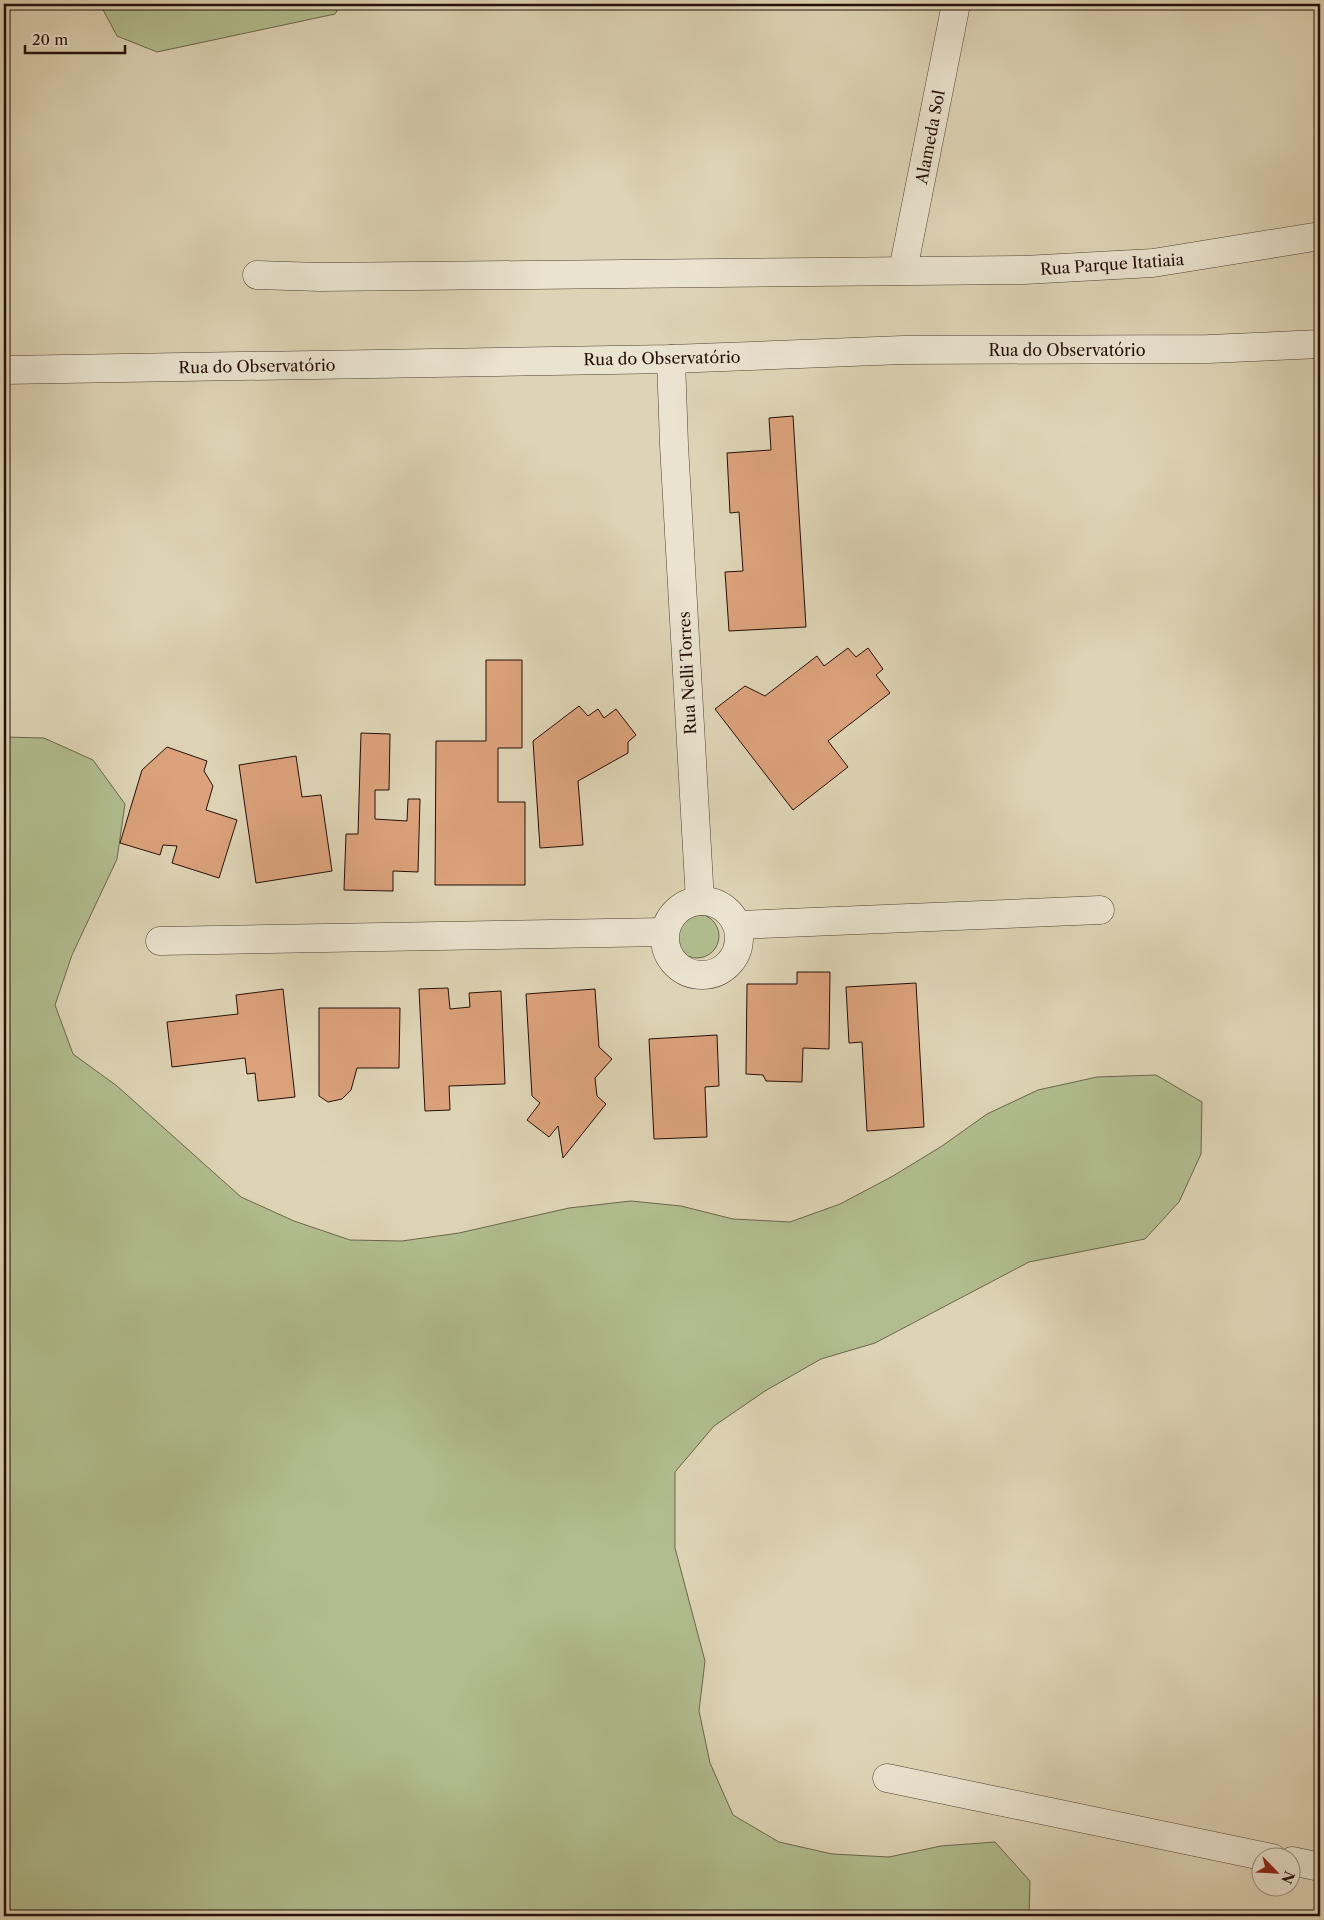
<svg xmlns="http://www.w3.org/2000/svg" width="1324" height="1920" viewBox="0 0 1324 1920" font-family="'Libre Caslon Text',serif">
	<rect width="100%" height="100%" fill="#ded4b5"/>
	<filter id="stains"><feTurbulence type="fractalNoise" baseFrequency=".004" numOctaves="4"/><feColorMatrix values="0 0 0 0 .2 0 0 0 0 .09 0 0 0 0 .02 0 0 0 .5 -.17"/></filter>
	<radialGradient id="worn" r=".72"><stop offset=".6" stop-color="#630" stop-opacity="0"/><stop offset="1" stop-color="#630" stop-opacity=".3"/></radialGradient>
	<g fill="#b1bd8e" stroke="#6b664b">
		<path d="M100,4H341L335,14L157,52L117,36Z"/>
		<path d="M4,737L44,738L93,760L125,804L117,859L72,955L55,1005L73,1054L117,1086L241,1197L294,1221L350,1240L402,1241L459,1233L569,1208L631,1201L681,1206L733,1219L790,1222L840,1204L893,1176L942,1146L987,1114L1038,1090L1097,1077L1156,1075L1202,1102L1201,1154L1179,1202L1145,1239L1029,1262L875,1343L821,1359L765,1391L714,1426L675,1472V1548L705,1661L699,1711L710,1763L733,1815L779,1842L832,1854L889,1857L941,1846L995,1842L1030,1881L1029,1916H4Z"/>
		<circle cx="697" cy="936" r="22"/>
	</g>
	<g fill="#dba27b" stroke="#250f08">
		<path d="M793,416L806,627L729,631L725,572L743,571L739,512L730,513L727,453L771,450L769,418Z"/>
		<path d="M848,648L856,657L868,648L883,669L876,675L890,693L828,741L848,767L793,810L715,709L745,686L765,696L817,656L824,666Z"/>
		<path d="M486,660H522V748H498V802H525V885H435L436,741H486Z"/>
		<path d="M579,706L588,716L598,709L604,718L616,709L636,735L628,742V753L578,781L583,845L540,848L533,741Z"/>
		<path d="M361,733L390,734L389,790H375V819L407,821L408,799H420L418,872L393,871V891L344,890L346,834H358Z"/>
		<path d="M167,747L207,761L204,771L213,786L206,810L237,820L219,878L172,863L177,846L163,845L160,855L120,843L142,770Z"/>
		<path d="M296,756L302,797L321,795L332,871L256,883L239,765Z"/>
		<path d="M797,972H830L829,1049L803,1048L802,1082L766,1081L763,1075L746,1074L747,984H797Z"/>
		<path d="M916,983L924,1127L867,1131L862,1042L849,1043L846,987Z"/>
		<path d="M448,988L450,1009L470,1007L469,993L501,991L505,1084L449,1086L450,1110L425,1111L419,989Z"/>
		<path d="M283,989L295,1097L258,1101L255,1073L247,1074L245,1058L172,1067L167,1022L238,1014L236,995Z"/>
		<path d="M595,989L599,1047L612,1059L595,1078L597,1096L606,1104L563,1158L558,1126L549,1137L527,1120L540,1103L532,1096L526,994Z"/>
		<path d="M319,1008H400L399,1068H357L351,1090L342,1099L328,1102L319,1096Z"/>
		<path d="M717,1035L719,1086L705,1087L707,1137L654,1139L649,1039Z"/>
	</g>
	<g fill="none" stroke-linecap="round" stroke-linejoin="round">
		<defs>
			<g id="minor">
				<path d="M903,270L956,4"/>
				<path d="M257,275L320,277L1024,270L1153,263L1320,236"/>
				<path d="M671,359L674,445L700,901"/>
				<path d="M4,370L671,359L903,350L1208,349L1320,344"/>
				<circle cx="702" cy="938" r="37"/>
				<path d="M738,925L1100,910"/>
				<path d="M160,941L665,932"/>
				<path d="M887,1778L1272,1858"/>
				<path d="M1292,1861L1320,1867"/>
			</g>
		</defs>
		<use href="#minor" stroke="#534033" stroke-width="29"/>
		<use href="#minor" stroke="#eae3cf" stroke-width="28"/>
	</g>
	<g text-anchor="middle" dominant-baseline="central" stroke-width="4" stroke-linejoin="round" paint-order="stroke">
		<g font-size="16" fill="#250f08" stroke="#eae3cf">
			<text transform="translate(930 137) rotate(-79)">Alameda Sol</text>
			<text transform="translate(1112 264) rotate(-4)">Rua Parque Itatiaia</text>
			<text x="1067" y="350">Rua do Observatório</text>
			<text transform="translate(662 358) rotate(-1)">Rua do Observatório</text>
			<text transform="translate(257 366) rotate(-1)">Rua do Observatório</text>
			<text transform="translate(687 673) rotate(-93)">Rua Nelli Torres</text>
		</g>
	</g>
	<rect width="1324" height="1920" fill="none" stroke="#ded4b5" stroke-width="20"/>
	<rect x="5" y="5" width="1314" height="1910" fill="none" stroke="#250f08" stroke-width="2.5"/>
	<rect x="10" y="10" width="1304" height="1900" fill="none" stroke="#250f08"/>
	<g transform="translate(1276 1872) rotate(114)"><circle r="24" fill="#eae3cf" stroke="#9b8e7f"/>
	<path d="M0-4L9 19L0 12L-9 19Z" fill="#8f2418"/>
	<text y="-8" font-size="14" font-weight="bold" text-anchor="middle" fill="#250f08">N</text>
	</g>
	<path d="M25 45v8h100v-8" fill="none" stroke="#250f08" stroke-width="2.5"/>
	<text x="32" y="45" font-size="15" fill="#250f08" stroke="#eae3cf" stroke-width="4" paint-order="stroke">20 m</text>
	<rect width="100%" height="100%" filter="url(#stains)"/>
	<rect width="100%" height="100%" fill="url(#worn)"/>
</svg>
